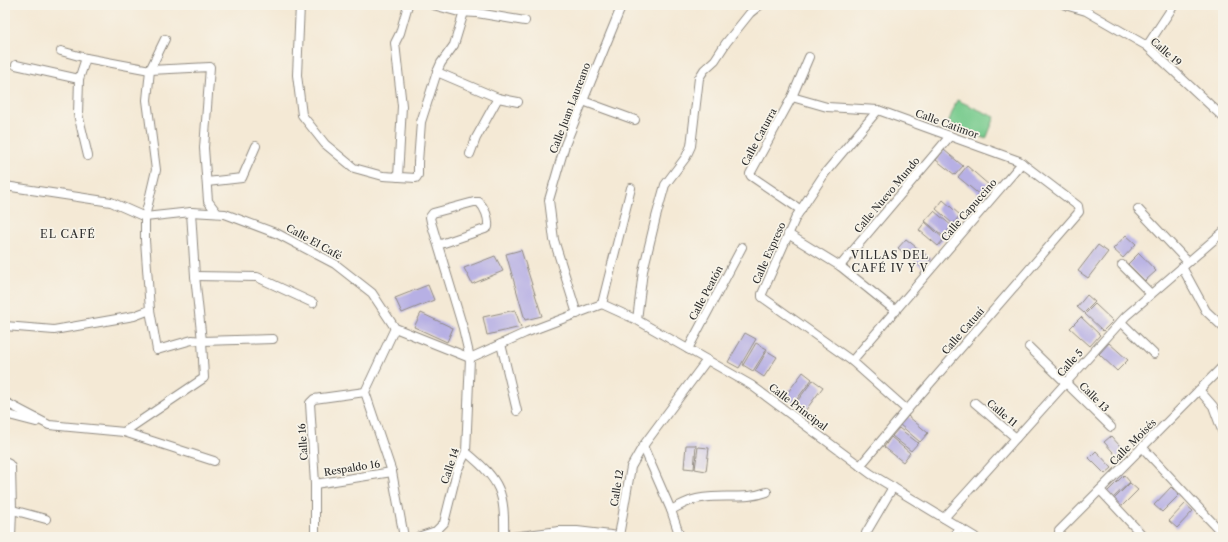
<svg xmlns="http://www.w3.org/2000/svg" width="1228" height="542" viewBox="0 0 1228 542" font-family="'Libre Caslon Text',serif">
	<rect width="100%" height="100%" fill="#f7f3e8"/>
	<filter id="ink" filterUnits="userSpaceOnUse"><feTurbulence type="fractalNoise" baseFrequency=".025" numOctaves="2"/><feDisplacementMap in="SourceGraphic" scale="8" xChannelSelector="R" yChannelSelector="G"/><feConvolveMatrix kernelMatrix="1 2 1 2 8 2 1 2 1" color-interpolation-filters="sRGB"/></filter>
	<filter id="wash" filterUnits="userSpaceOnUse"><feTurbulence type="fractalNoise" baseFrequency=".012" numOctaves="4" result="noise"/><feDisplacementMap in="SourceGraphic" scale="16" xChannelSelector="R" yChannelSelector="G"/><feGaussianBlur stdDeviation="0.9" result="paint"/><feColorMatrix in="noise" values="0 0 0 0 0 0 0 0 0 0 0 0 0 0 0 0 0 1.4 0 .05"/><feComposite in="paint" operator="in"/></filter>
	<g filter="url(#wash)">
		<rect width="100%" height="100%" fill="#f4e9d5"/>
		<path fill="#76ca8c" stroke="#507a5c" d="M957,100L995,117L986,139L948,123Z"/>
		<g id="blocks">
			<g fill="#b7b0e4">
				<path d="M944,150L963,166L955,175L936,160Z"/>
				<path d="M967,166L990,186L981,196L958,177Z"/>
				<path d="M943,200L960,215L953,224L936,209Z"/>
				<path d="M934,211L952,226L943,236L925,221Z"/>
				<path d="M925,222L944,239L938,246L919,230Z"/>
				<path d="M1126,235L1136,244L1123,258L1113,249Z"/>
				<path d="M906,239L931,259L923,268L898,248Z"/>
				<path d="M1098,245L1108,252L1088,278L1078,271Z"/>
				<path d="M521,250L542,316L525,320L506,254Z"/>
				<path d="M1139,253L1156,271L1145,281L1128,264Z"/>
				<path d="M495,256L503,271L472,284L464,268Z"/>
				<path d="M428,285L434,300L402,313L395,298Z"/>
				<path d="M1087,295L1095,302L1084,313L1077,307Z"/>
				<path d="M1095,304L1113,321L1103,331L1085,314Z"/>
				<path d="M515,310L521,327L487,335L483,317Z"/>
				<path d="M421,313L453,328L447,342L414,327Z"/>
				<path d="M1081,317L1100,335L1090,346L1070,328Z"/>
				<path d="M745,333L756,339L739,368L728,362Z"/>
				<path d="M756,343L767,349L753,371L743,365Z"/>
				<path d="M1109,343L1128,360L1117,371L1099,354Z"/>
				<path d="M767,351L777,357L764,377L755,371Z"/>
				<path d="M803,372L812,379L794,403L785,396Z"/>
				<path d="M813,380L823,387L805,411L795,404Z"/>
				<path d="M908,416L928,433L920,442L900,425Z"/>
				<path d="M899,428L918,443L911,451L892,436Z"/>
				<path d="M1111,436L1128,455L1121,461L1104,442Z"/>
				<path d="M891,437L910,453L903,462L884,447Z"/>
				<path d="M686,445H696L694,469L684,468Z"/>
				<path d="M698,447L709,448L706,471L695,469Z"/>
				<path d="M1096,451L1112,468L1105,474L1089,458Z"/>
				<path d="M1124,475L1130,482L1113,498L1107,492Z"/>
				<path d="M1130,483L1138,490L1121,507L1113,500Z"/>
				<path d="M1171,487L1179,495L1162,512L1154,505Z"/>
				<path d="M1185,504L1193,511L1177,528L1169,521Z"/>
			</g>
		</g>
	</g>
	<g filter="url(#ink)">
		<use href="#blocks" fill-opacity="0" stroke="#908a80" stroke-width="1"/>
		<g fill="none" stroke-linecap="round" stroke-linejoin="round">
			<defs>
				<g id="minor">
					<path d="M300,5L297,75L302,115L325,144L354,168L383,176L416,178L418,175V162L421,122L437,72L441,63L454,45L464,12"/>
					<path d="M433,5L459,12L477,13L525,21"/>
					<path d="M1065,5L1086,11L1147,46L1223,117"/>
					<path d="M165,39L150,70L147,100L156,170L145,217V240L150,310L157,350L192,340L202,341L273,339"/>
					<path d="M1147,46L1174,5"/>
					<path d="M61,51L86,58L150,70L210,67L204,148L208,201L217,213"/>
					<path d="M86,58L79,79L78,114L88,156"/>
					<path d="M16,65L79,79"/>
					<path d="M437,72L498,98L518,102"/>
					<path d="M792,97L827,107L878,110L1019,161L1078,206L1079,212L907,410L860,466"/>
					<path d="M583,101L635,120"/>
					<path d="M878,110L825,173L796,217L762,294V297L852,361L907,410"/>
					<path d="M470,154L476,138L498,98"/>
					<path d="M398,177L402,106L395,43L400,33L408,5"/>
					<path d="M207,182L242,178L256,146"/>
					<path d="M5,186L111,202L145,217L191,212L225,214L278,234L335,264L372,293L395,328L470,358L525,333L602,304"/>
					<path d="M1138,209L1188,262"/>
					<path d="M801,210L751,176L750,174L792,97L809,57"/>
					<path d="M788,234L840,266L896,311"/>
					<path d="M1122,265L1151,294"/>
					<path d="M840,266L950,136"/>
					<path d="M1182,267L1206,311L1223,327"/>
					<path d="M195,276L257,277L313,303"/>
					<path d="M602,304L637,320L751,385L871,474L975,537"/>
					<path d="M602,304L631,188"/>
					<path d="M577,314L554,240L549,200L565,145L622,5"/>
					<path d="M637,320L643,271L656,217L665,185L686,157L691,146L699,78L704,70L715,60L726,43L750,13L760,5"/>
					<path d="M1121,322L1154,354"/>
					<path d="M5,326L54,330L134,316L150,310"/>
					<path d="M395,328L365,392L392,472L404,537"/>
					<path d="M501,344L517,411"/>
					<path d="M1029,347L1111,427"/>
					<path d="M688,349L742,247"/>
					<path d="M852,361L1022,163"/>
					<path d="M1199,390L1213,406L1223,433"/>
					<path d="M5,402L49,425L124,432L204,378L202,341L195,276L191,212"/>
					<path d="M975,403L1016,438"/>
					<path d="M5,414L36,422"/>
					<path d="M124,432L214,461"/>
					<path d="M643,446L671,510L680,537"/>
					<path d="M1142,447L1223,534"/>
					<path d="M466,452C501,481 505,492 504,537"/>
					<path d="M5,462L9,464L11,467L12,510L11,537"/>
					<path d="M315,484L392,472"/>
					<path d="M1100,490L1144,537"/>
					<path d="M5,508L46,519"/>
					<path d="M671,510C681,505 690,499 702,498C724,494 746,500 767,492"/>
					<path d="M944,518L1126,316L1223,232"/>
					<path d="M315,537V484L310,403L314,399L365,392"/>
					<path d="M418,537L436,531L444,523L457,471L466,452L470,358L463,328L431,222L430,217L433,213L474,202H479C485,208 489,218 488,227L485,229L438,245"/>
					<path d="M512,537L559,531H577L619,536L631,467L643,446L707,360"/>
					<path d="M866,537V533L893,487"/>
					<path d="M954,537L959,527"/>
					<path d="M1060,537L1059,531L1223,366"/>
				</g>
			</defs>
			<use href="#minor" stroke="#908a80" stroke-width="10"/>
			<use href="#minor" stroke="#fff" stroke-width="8"/>
		</g>
	</g>
	<g text-anchor="middle" dominant-baseline="central" stroke-width="3.5" stroke-linejoin="round" paint-order="stroke">
		<g font-size="10" fill="#2b2b2b" stroke="#f7f3e8">
			<text transform="translate(1166 52) rotate(41)">Calle 19</text>
			<text transform="translate(570 108) rotate(-69)">Calle Juan Laureano</text>
			<text transform="translate(947 124) rotate(20)">Calle Catimor</text>
			<text transform="translate(759 137) rotate(-62)">Calle Caturra</text>
			<text transform="translate(887 195) rotate(-50)">Calle Nuevo Mundo</text>
			<text transform="translate(969 210) rotate(-49)">Calle Capuccino</text>
			<text transform="translate(314 242) rotate(29)">Calle El Café</text>
			<text transform="translate(769 253) rotate(-66)">Calle Expreso</text>
			<text transform="translate(706 293) rotate(-62)">Calle Peatón</text>
			<text transform="translate(963 331) rotate(-49)">Calle Catuaí</text>
			<text transform="translate(1070 363) rotate(-48)">Calle 5</text>
			<text transform="translate(1094 397) rotate(45)">Calle 13</text>
			<text transform="translate(798 407) rotate(37)">Calle Principal</text>
			<text transform="translate(1002 413) rotate(40)">Calle 11</text>
			<text transform="translate(303 442) rotate(-94)">Calle 16</text>
			<text transform="translate(1133 442) rotate(-45)">Calle Moisés</text>
			<text transform="translate(450 466) rotate(-72)">Calle 14</text>
			<text transform="translate(352 468) rotate(-9)">Respaldo 16</text>
			<text transform="translate(617 488) rotate(-81)">Calle 12</text>
		</g>
		<g font-size="11" letter-spacing="1" fill="#2b2b2b" stroke="#f7f3e8">
			<text x="68" y="234">EL CAFÉ</text>
			<text x="890" y="255">VILLAS DEL<tspan x="890" dy="13">CAFÉ IV Y V</tspan></text>
		</g>
	</g>
	<rect width="1228" height="542" fill="none" stroke="#f7f3e8" stroke-width="20"/>
</svg>
